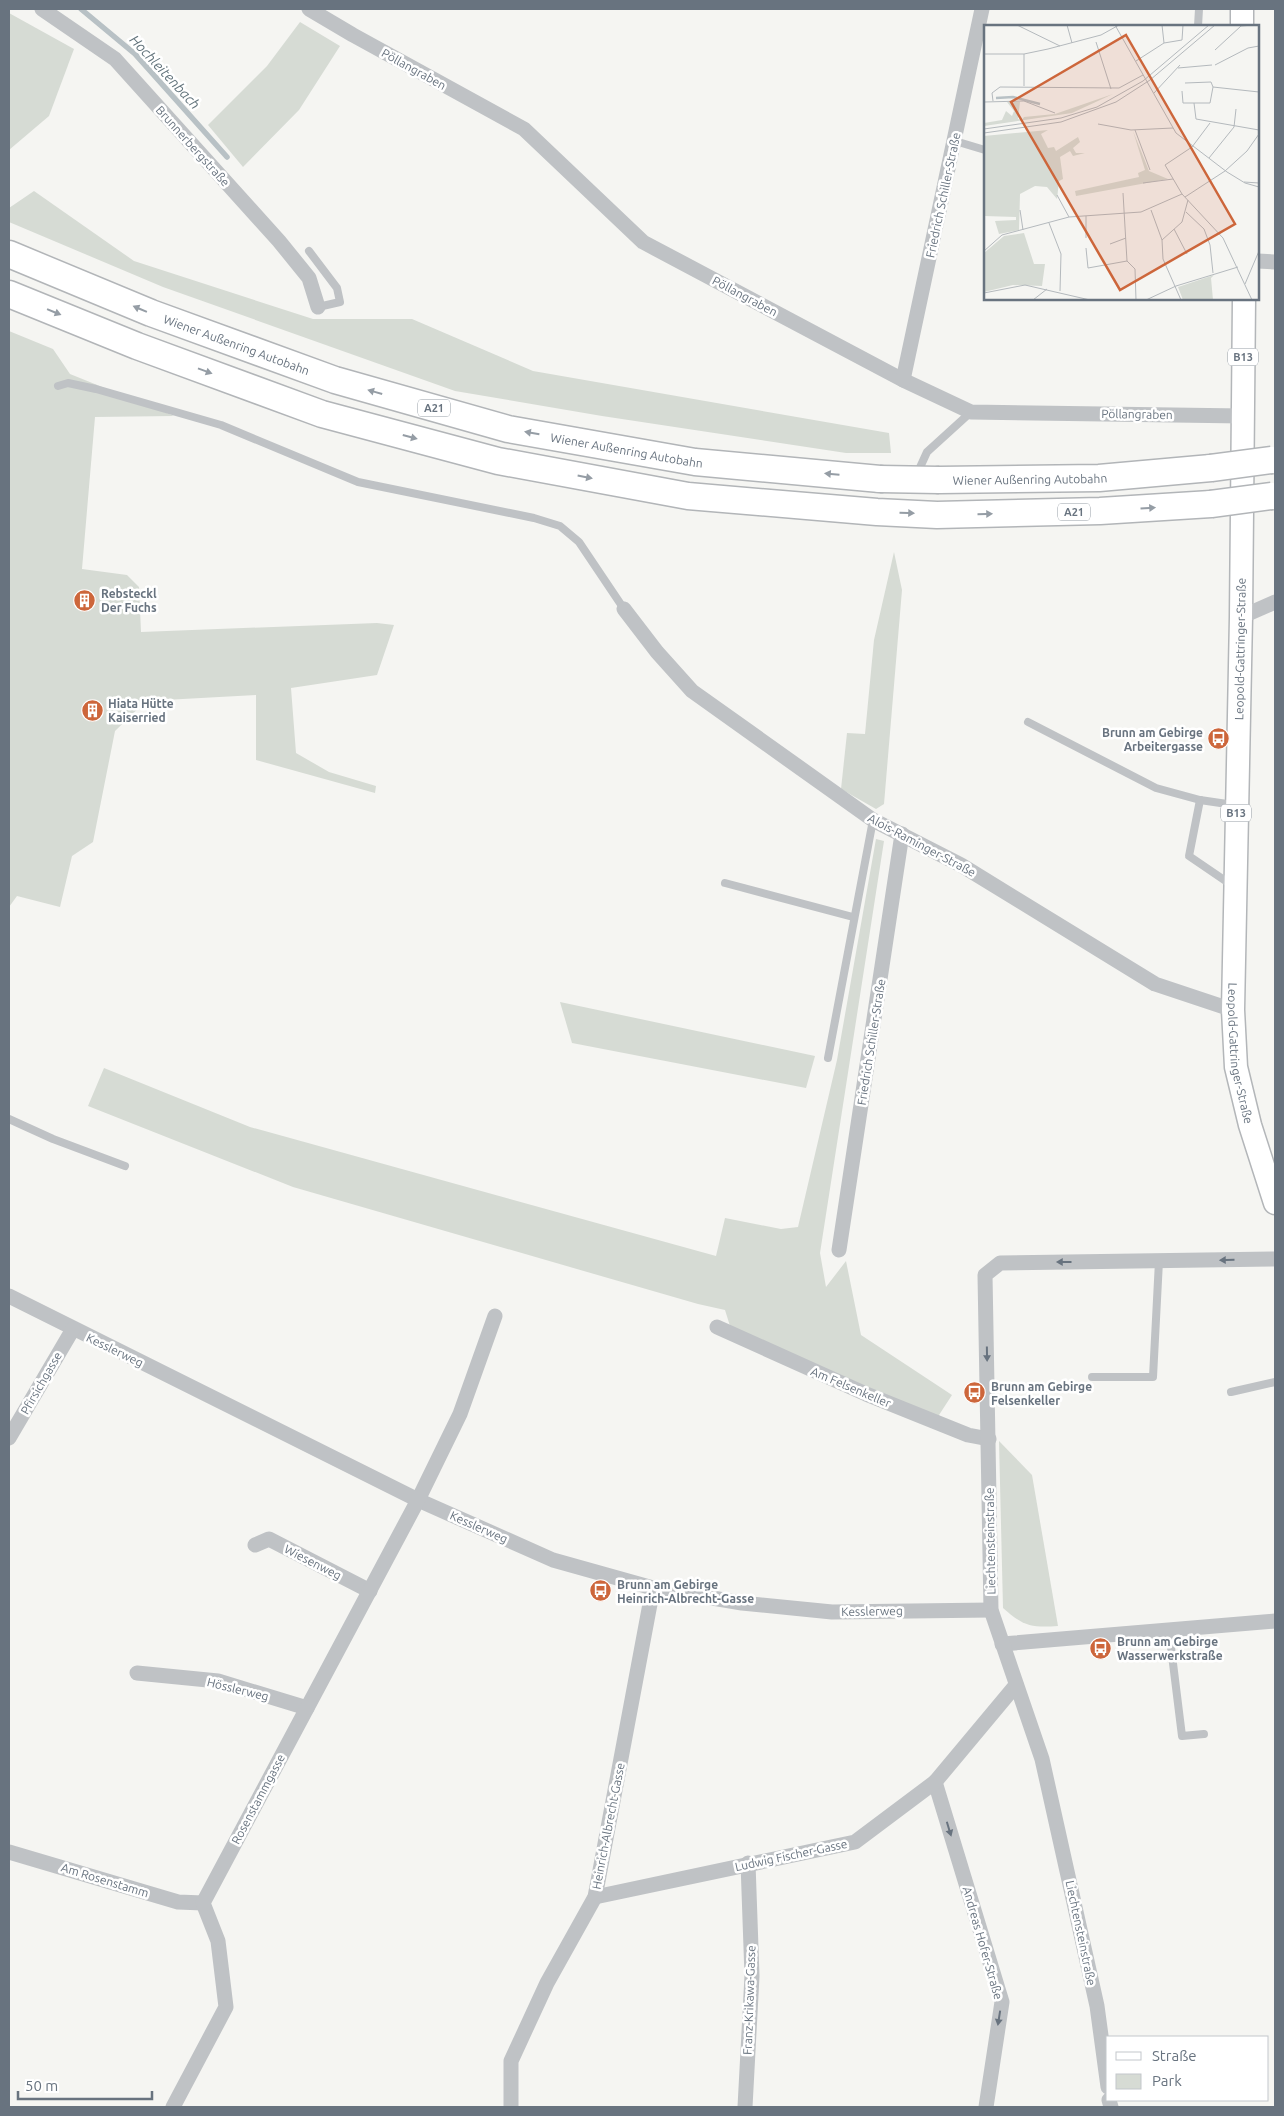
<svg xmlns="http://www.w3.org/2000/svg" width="1284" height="2116" viewBox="0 0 1284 2116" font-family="Ubuntu,sans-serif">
	<rect width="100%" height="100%" fill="#f5f5f2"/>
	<g fill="#d6dbd4">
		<path d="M9,13L74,49L49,116L9,150Z"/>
		<path d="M300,22L340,46L299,110L243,167L208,125L267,66Z"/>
		<path d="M34,191L134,261L313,319H412L533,371L889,433L891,453H846L602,416L455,391L163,287L9,222V208Z"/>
		<path d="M9,331L53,349L70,374L174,416L95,417L82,569L127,575L139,587L141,632L377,623L394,625L377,675L291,688L296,753L329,772L376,786L375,793L256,760V695L146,701L115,731L93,842L72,856L60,907L17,896L9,907Z"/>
		<path d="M894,552L902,590L884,804L876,809L841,789L847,733L865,734L874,640Z"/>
		<path d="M876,839L884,841L820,1253L826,1287L846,1261L861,1335L952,1395L939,1415L943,1421L730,1326L725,1310L698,1304L293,1187L88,1106L104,1068L250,1127L716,1256L725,1218L781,1229L798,1227L837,1060Z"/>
		<path d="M560,1002L815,1056L806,1088L572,1043Z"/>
		<path d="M999,1441L1032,1475L1058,1626C1032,1628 1023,1626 1003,1608Z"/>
	</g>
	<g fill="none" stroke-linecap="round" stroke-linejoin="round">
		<path stroke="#b8c1c5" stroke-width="5.5" d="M81,9L135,54L227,157"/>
		<defs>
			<g id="primary">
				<path d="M1242,9V26"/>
				<path id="s1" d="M1244,299L1241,617L1233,1010L1236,1067L1250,1125L1275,1203"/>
			</g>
			<g id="highway">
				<path id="s2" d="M9,254L151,313L335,380L508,429L695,462L880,479"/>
				<path d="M9,294L137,346L322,414L498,461L688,496L877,512L937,515L1100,511L1211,504"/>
				<path id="s3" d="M939,480L1099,478L1211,468"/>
			</g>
		</defs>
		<use href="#primary" stroke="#b3b6b9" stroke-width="25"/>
		<use href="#highway" stroke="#b2b5b8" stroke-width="29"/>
		<g stroke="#bfc2c5" stroke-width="8">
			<path d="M1198,26L1199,9"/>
			<path d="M955,141L985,150"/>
			<path d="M309,251L337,288L340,302L318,307"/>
			<path d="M58,386L68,383L96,389L221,425L358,482L534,518L560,526L579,542L624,609"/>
			<path d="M917,474L927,452L971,412"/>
			<path d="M1028,722L1156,788L1200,800L1234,805"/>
			<path d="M1200,800L1189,856L1233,886"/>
			<path d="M725,883L853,917"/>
			<path d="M828,1058L873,820"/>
			<path d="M9,1119L53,1139L125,1166"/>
			<path d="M1092,1377H1153L1159,1261"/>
			<path d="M1231,1392L1275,1382"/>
			<path d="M1169,1631L1182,1736L1204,1734"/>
		</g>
		<g stroke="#bfc2c5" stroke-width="15">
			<path d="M42,9L115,59L279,241L309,278L318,307"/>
			<path d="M309,9L353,35L524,129L643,242L903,380L971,412L1243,416"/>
			<path d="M1258,261L1275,262"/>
			<path d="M903,380L982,9"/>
			<path d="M624,609L657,652L692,691L873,820L961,865L1155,984L1233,1010"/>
			<path d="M1241,617L1275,602"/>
			<path d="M839,1250L902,834"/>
			<path d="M9,1296L418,1500L553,1560L653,1588L742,1603L832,1612L991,1610"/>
			<path d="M717,1327L866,1394L968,1435L989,1439"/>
			<path d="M9,1438L73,1329"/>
			<path d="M255,1545L269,1539L370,1591"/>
			<path d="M1002,1644L1275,1621"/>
			<path d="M137,1673L218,1681L307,1708"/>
			<path d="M935,1782L1002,2002L986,2107"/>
			<path d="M9,1852L178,1902L203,1903"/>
			<path d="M595,1897L855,1842L935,1782L1016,1685"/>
			<path d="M1108,2087L1097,2006L1042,1759L991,1610L985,1275L1000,1263L1275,1259"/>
			<path d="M1109,2100L1111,2107"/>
			<path d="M173,2107L226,2007L218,1941L203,1903L418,1500L460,1414L495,1316"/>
			<path d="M511,2107V2061L547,1983L595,1897L653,1588"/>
			<path d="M745,2107L752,1976L748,1863"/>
		</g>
		<use href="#primary" stroke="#fff" stroke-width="22"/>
		<use href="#highway" stroke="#fff" stroke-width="26"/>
		<defs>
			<g id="highway-bridge">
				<path d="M1211,468L1272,460"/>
				<path d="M880,479L939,480"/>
				<path d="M1211,504L1272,496"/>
			</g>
		</defs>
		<use href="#highway-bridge" stroke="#b2b5b8" stroke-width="29" stroke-linecap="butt"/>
		<use href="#highway-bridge" stroke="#fff" stroke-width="26"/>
	</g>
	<defs><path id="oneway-solid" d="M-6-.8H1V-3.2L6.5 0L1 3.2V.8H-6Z" transform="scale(1.25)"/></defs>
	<g fill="#959da5">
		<use href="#oneway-solid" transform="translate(140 309) rotate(-157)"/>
		<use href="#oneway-solid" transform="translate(54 312) rotate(22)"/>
		<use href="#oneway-solid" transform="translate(205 371) rotate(20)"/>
		<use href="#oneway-solid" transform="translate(375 392) rotate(-164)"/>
		<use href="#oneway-solid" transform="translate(532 433) rotate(-170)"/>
		<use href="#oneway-solid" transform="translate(410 437) rotate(15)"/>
		<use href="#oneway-solid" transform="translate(832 474) rotate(-175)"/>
		<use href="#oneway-solid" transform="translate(585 477) rotate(11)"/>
		<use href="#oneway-solid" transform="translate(1148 508) rotate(-4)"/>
		<use href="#oneway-solid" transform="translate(907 513) rotate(2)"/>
		<use href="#oneway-solid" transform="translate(985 514) rotate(-1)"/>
	</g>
	<g fill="#68737f">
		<use href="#oneway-solid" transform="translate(1227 1260) rotate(179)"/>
		<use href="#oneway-solid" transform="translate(1064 1262) rotate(180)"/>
		<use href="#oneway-solid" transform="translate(987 1354) rotate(89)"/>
		<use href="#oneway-solid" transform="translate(949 1829) rotate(73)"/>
		<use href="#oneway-solid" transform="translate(999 2018) rotate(99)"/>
	</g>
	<defs>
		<symbol id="building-disc" viewBox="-11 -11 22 22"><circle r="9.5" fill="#cd663b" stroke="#fff"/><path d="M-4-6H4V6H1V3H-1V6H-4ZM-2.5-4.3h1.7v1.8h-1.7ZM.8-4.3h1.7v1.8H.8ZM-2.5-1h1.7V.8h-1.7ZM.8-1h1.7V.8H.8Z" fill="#fff"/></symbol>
		<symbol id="bus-disc" viewBox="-11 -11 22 22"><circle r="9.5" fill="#cd663b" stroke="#fff"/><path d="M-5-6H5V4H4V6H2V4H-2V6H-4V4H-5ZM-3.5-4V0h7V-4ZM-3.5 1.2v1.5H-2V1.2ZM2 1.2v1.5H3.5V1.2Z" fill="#fff"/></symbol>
	</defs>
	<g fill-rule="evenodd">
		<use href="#building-disc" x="72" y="588" width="25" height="25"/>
		<use href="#building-disc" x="80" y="698" width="25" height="25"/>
		<use href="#bus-disc" x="1206" y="726" width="25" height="25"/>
		<use href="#bus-disc" x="962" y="1380" width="25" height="25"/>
		<use href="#bus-disc" x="588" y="1578" width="25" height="25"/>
		<use href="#bus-disc" x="1088" y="1636" width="25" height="25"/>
	</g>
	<g text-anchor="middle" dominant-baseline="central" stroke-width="5" stroke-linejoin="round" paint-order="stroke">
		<g fill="#fff" stroke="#959da5" stroke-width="1">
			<rect x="1228" y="348.5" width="30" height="17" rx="4"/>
			<rect x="418" y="399.5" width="32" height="17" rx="4"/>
			<rect x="1058" y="503.5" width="32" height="17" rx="4"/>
			<rect x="1221" y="804.5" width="30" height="17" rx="4"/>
		</g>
		<g font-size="11" font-weight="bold" fill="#68737f">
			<text x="1243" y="357">B13</text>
			<text x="434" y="408">A21</text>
			<text x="1074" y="512">A21</text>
			<text x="1236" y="813">B13</text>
		</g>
		<g font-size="12" fill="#68737f" stroke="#fff">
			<text transform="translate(414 69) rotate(29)">Pöllangraben</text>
			<text transform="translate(193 146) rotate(48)">Brunnerbergstraße</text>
			<text transform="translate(943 195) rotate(-78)">Friedrich Schiller-Straße</text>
			<text transform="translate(745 296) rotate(28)">Pöllangraben</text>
			<text stroke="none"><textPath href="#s2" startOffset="245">Wiener Außenring Autobahn</textPath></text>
			<text transform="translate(1137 414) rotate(1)">Pöllangraben</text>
			<text stroke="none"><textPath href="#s2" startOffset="650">Wiener Außenring Autobahn</textPath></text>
			<text stroke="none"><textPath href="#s3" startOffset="91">Wiener Außenring Autobahn</textPath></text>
			<text transform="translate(1240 649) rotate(-89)">Leopold-Gattringer-Straße</text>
			<text transform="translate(922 845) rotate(28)">Alois-Raminger-Straße</text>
			<text transform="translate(871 1042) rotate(-81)">Friedrich Schiller-Straße</text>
			<text stroke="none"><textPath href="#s1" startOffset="755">Leopold-Gattringer-Straße</textPath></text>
			<text transform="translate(115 1350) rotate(26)">Kesslerweg</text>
			<text transform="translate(41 1383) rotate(-60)">Pfirsichgasse</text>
			<text transform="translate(851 1387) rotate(23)">Am Felsenkeller</text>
			<text transform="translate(479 1527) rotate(24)">Kesslerweg</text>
			<text transform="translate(990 1541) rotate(-91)">Liechtensteinstraße</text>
			<text transform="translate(313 1562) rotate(27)">Wiesenweg</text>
			<text transform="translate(872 1611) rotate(-1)">Kesslerweg</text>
			<text transform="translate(238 1689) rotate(14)">Hösslerweg</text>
			<text transform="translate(258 1799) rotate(-62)">Rosenstammgasse</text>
			<text transform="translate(608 1826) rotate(-79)">Heinrich-Albrecht-Gasse</text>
			<text transform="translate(791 1855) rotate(-12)">Ludwig Fischer-Gasse</text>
			<text transform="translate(105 1880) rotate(17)">Am Rosenstamm</text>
			<text transform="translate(1081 1933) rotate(78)">Liechtensteinstraße</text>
			<text transform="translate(983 1943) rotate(74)">Andreas Hofer-Straße</text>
			<text transform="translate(749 2000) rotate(-88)">Franz-Krikawa-Gasse</text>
		</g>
		<g font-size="12" font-weight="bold" fill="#68737f" stroke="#fff" text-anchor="start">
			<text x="101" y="593">Rebsteckl<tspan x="101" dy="14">Der Fuchs</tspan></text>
			<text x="108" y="703">Hiata Hütte<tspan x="108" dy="14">Kaiserried</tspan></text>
			<text x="1203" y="732" text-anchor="end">Brunn am Gebirge<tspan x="1203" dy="14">Arbeitergasse</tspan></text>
			<text x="991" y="1386">Brunn am Gebirge<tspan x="991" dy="14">Felsenkeller</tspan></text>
			<text x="617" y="1584">Brunn am Gebirge<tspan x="617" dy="14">Heinrich-Albrecht-Gasse</tspan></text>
			<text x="1117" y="1641">Brunn am Gebirge<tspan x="1117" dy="14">Wasserwerkstraße</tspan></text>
		</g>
		<g font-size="14" font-style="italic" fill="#63747c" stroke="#fff">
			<text transform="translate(165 72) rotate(47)">Hochleitenbach</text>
		</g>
	</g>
	<g transform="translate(984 25)">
		<rect width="275" height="275" fill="#f5f5f2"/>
		<path d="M129,69L88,88L0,101V98L18,95L22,86L28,91L30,86L23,77H36L34,94L38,95L40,92L71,89ZM64,105L57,109L64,123L70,122L72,126L94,112L96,117L89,123L92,128H101L89,131L86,126L76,132L79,154L75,156L73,174L63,162L51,161L36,169L35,205L15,209L11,196L32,195V192L0,191V111ZM149,106L165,146L184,154L92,171L91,166L155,152L154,148L161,145ZM40,208L50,239H61L58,261L29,260L0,267V228L20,211ZM230,250L227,253L229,275H199L194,262Z" fill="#d6dbd4"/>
		<path fill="none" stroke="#b8c1c5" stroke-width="2.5" d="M12,73L29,72L56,79"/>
		<path fill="none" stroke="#b4b9bd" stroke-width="1" d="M33,0L76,21M83,0L88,18M131,0L192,108L243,147L261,158L275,162M178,0L180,18M112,17L127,64M231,25L257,1L269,0M0,29H40L64,24L117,10L135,0M152,36L180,18L198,15L199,0M231,40L264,23L275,21M194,43L228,40M201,58L227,57L229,62M40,61V29M229,62L275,67M198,66L199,78H226L229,62M170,68L196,40M9,76L8,68L16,62L135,63L159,50M0,77L40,76L71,88M210,78L212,94L275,105M226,98L208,122L181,140L198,169L239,213L268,275M114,99L147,105L189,103M0,104L77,93L113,82L159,56L225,0M151,105L166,145M0,108L77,97L132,77L166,55L231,0M225,133L250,102L252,84M260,157L275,158M159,158L189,154M139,168L143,236L151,244L152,275M73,170L85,192M201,172L241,146L263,126L275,109M36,185L39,205M167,185L178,215L179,234L197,275M202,187L220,204L226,220L229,248M65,198L77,229L76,266M190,204L203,229M102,213V191M178,215L198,197L204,175M126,219L142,213M102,223L104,243L143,236M0,226L18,210L85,192L157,187L198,169M261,259L275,226M0,268L41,260L106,275M49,275L63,264M162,275L192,261L254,242"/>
		<path fill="#cd663b" fill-opacity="0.15" stroke="#cd663b" stroke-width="2.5" d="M142,10L251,199L136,265L27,77Z"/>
		<rect width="275" height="275" fill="none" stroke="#68737f" stroke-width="2.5"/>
	</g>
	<rect width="1284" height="2116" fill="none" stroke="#68737f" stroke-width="20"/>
	<rect x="1106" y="2036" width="162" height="65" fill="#ffffff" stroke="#c3c7cc"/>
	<rect x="1116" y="2052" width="25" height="8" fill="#ffffff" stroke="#c3c7cc"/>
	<text x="1152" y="2061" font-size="15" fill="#68737f">Straße</text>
	<rect x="1116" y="2074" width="25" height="15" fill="#d6dbd4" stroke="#c3c7cc"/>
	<text x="1152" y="2086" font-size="15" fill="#68737f">Park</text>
	<path d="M18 2091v8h134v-8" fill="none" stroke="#68737f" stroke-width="2.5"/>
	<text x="25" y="2091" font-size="15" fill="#68737f" stroke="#ffffff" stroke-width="4" paint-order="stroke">50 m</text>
</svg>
